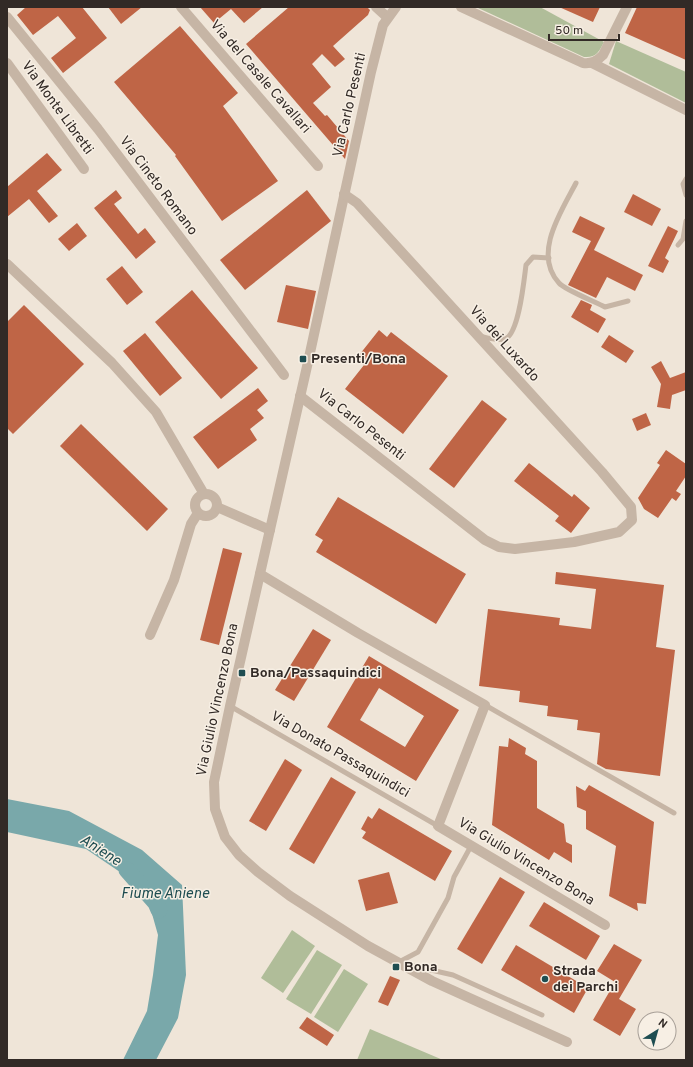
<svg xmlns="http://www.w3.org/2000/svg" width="693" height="1067" viewBox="0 0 693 1067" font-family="Overpass,sans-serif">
	<rect width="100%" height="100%" fill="#efe5d8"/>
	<g fill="#b0bd99">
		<path d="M476,7H540L604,42C599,52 596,58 584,57Z"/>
		<path d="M616,41L686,72V103L609,64Z"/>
		<path d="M292,930L315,946L283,993L261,978Z"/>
		<path d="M317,950L342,965L311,1014L286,999Z"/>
		<path d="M344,969L368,984L338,1032L314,1017Z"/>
		<path d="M370,1029L443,1060H357Z"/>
	</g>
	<path fill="#79a8aa" d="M7,799L69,811L142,850L182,885L186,975L178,1018L156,1060H123L147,1011L153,975L158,935L145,889L86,849L7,832Z"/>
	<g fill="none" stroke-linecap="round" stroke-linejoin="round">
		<path stroke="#79a8aa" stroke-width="17" d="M127,870L156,903L159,910"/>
	</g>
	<g fill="#bf6546" fill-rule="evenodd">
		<path d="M26,7H82L107,38L63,73L51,58L76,38L58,16L33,35L17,15Z"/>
		<path d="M108,7H142L121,24Z"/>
		<path d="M200,7H263L244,23L231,9L214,23Z"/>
		<path d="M289,7H367L370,10L368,15L333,46L345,59L335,67L322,54L312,64L331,87L313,103L325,116L327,115L349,141L345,159L246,44Z"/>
		<path d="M559,7H600L593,22Z"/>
		<path d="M637,7H686V60L625,33Z"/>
		<path d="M180,26L238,93L223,106L278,181L222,221L175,156L176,155L114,82Z"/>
		<path d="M47,153L62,170L37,191L58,216L49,223L29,199L7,217V187Z"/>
		<path d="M116,190L122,198L114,204L138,234L145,228L156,242L136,259L94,208Z"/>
		<path d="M307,190L331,221L245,290L220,260Z"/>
		<path d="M633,194L661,209L652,226L624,212Z"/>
		<path d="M580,216L605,228L594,250L643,275L635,291L607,277L596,298L568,285L591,241L572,232Z"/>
		<path d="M77,223L87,236L69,251L58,239Z"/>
		<path d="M668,226L678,231L665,258L669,261L663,273L648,266Z"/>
		<path d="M122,266L143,292L127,305L106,279Z"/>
		<path d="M286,285L316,291L308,329L277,322Z"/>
		<path d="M192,290L258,368L221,399L155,322Z"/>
		<path d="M581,300L592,305L590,310L606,319L598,333L571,317Z"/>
		<path d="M24,305L84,364L13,434L7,428V322Z"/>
		<path d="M379,330L387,337L391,332L448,376L403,434L345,389L364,365L356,359Z"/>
		<path d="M145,333L182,378L160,396L123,351Z"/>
		<path d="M609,335L634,351L626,363L601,347Z"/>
		<path d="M661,361L670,378L686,372V390L672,395L670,409L657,407L661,384L651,367Z"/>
		<path d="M258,388L268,401L257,410L264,418L250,429L257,440L218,469L193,437Z"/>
		<path d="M482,400L507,419L454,488L429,469Z"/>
		<path d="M646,413L651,425L637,431L632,419Z"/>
		<path d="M81,424L168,509L147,531L60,446Z"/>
		<path d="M666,450L686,464V476L676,491L681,494L676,501L672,498L658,518L644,509L638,498L660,465L657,463Z"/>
		<path d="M529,463L572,497L574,494L590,508L571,533L555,521L559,516L514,481Z"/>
		<path d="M338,497L466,574L436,624L316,552L323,540L315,535Z"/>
		<path d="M223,548L242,553L219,645L200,640Z"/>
		<path d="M556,572L664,585L656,647L675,650L660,776L606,769L597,764L600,733L577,730L578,720L547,716L548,706L519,702L520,691L479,686L488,609L560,618L559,625L591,629L596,589L555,584Z"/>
		<path d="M313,629L331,640L294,701L275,690Z"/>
		<path d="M369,656L459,710L416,781L327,727ZM379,688L424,716L405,747L360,720Z"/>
		<path d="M509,738L526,748L525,754L537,761V808L564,824L566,842L572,845V863L554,852L549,860L492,825L499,746L508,747Z"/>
		<path d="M285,759L302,770L266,831L249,821Z"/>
		<path d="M331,777L356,792L314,864L289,849Z"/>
		<path d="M589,785L654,822L646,904L637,903L638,911L609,896L616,846L586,829V811L577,807L576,786L585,791Z"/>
		<path d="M379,808L452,851L435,881L362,838L366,832L361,829L368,816L372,819Z"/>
		<path d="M389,872L398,903L366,911L358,880Z"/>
		<path d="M500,877L525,892L482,964L457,949Z"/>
		<path d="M544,902L600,936L586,960L529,926Z"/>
		<path d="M614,944L642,960L619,999L636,1009L620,1036L593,1020L615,982L597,971Z"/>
		<path d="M516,945L588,988L574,1013L501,970Z"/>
		<path d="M390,976L400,980L388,1006L378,1002Z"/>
		<path d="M307,1017L334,1035L327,1046L299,1028Z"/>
	</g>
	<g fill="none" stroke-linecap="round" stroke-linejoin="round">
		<g stroke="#c6b5a5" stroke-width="5">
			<path d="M686,179L683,184L686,195"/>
			<path d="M576,183C562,210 532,254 559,283C565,290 596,302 605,307L628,301"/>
			<path d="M678,245L683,239L686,221"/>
			<path d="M480,336C488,338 497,341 505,339C519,334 524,280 526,265L533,257L549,258"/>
			<path d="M485,705L674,813"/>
			<path d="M230,706L438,826"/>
			<path d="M399,962L418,952L448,898L454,877L471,846"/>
			<path d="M409,965L453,975L542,1015"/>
		</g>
		<g stroke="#c6b5a5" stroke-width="10">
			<path d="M181,7L318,166"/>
			<path d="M376,7L387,17"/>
			<path d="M396,7L383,25L371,72L308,362L230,706L214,782L215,809L225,837L239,855L258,872L290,896L368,946L432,981L567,1042"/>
			<path d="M461,7L583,63C592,64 597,61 603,55L627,7"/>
			<path d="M7,17L98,129L284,375"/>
			<path d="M7,63L84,169"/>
			<path d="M592,63L686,110"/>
			<path d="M7,264L112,363L156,412L204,494"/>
			<path d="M300,396L485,540L499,547L515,549L574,542L619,532L632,520L631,507L602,472L357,203L344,194"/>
			<circle cx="206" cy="505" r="11"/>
			<path d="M217,507L270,530"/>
			<path d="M260,574L358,633L485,705L438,826L605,925"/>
			<path d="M150,635L174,580L191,524L198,513"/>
		</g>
	</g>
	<g fill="#1e4d51" stroke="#f7efe4" stroke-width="1.5">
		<rect x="299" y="355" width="8" height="8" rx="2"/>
		<rect x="238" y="669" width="8" height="8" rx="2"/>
		<rect x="392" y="963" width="8" height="8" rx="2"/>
		<circle cx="545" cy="979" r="4"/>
	</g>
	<g text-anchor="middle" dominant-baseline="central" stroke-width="3" stroke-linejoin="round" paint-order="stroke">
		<g font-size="14" fill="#322a26" stroke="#f7efe4">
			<text transform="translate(260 77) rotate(49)">Via del Casale Cavallari</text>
			<text transform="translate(350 105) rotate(-77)">Via Carlo Pesenti</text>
			<text transform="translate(57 108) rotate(54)">Via Monte Libretti</text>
			<text transform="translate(158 186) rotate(53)">Via Cineto Romano</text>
			<text transform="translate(504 344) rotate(48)">Via dei Luxardo</text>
			<text transform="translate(361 425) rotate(38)">Via Carlo Pesenti</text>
			<text transform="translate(218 700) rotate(-78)">Via Giulio Vincenzo Bona</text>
			<text transform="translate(340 755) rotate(30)">Via Donato Passaquindici</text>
			<text transform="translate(526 862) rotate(31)">Via Giulio Vincenzo Bona</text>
		</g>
		<g font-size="14" font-weight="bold" fill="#322a26" stroke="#f7efe4" text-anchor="start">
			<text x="311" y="359">Presenti/Bona</text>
			<text x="250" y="673">Bona/Passaquindici</text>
			<text x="404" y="967">Bona</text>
			<text x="553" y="971">Strada<tspan x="553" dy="16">dei Parchi</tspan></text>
		</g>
		<g font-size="15" font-style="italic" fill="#1e4d51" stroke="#f7efe4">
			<text transform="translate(100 851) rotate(32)">Aniene</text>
			<text x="165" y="894">Fiume Aniene</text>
		</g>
	</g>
	<rect width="693" height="1067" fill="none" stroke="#322a26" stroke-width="16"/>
	<g transform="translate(657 1031) rotate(37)"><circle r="19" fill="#f7efe4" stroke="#a8a098"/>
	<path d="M0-3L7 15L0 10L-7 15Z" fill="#1e4d51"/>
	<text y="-6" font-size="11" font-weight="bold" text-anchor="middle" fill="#322a26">N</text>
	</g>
	<path d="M549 34v6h70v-6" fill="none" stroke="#322a26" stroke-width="2"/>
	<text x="555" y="34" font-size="12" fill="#322a26" stroke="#f7efe4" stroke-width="3" paint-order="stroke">50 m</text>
</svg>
